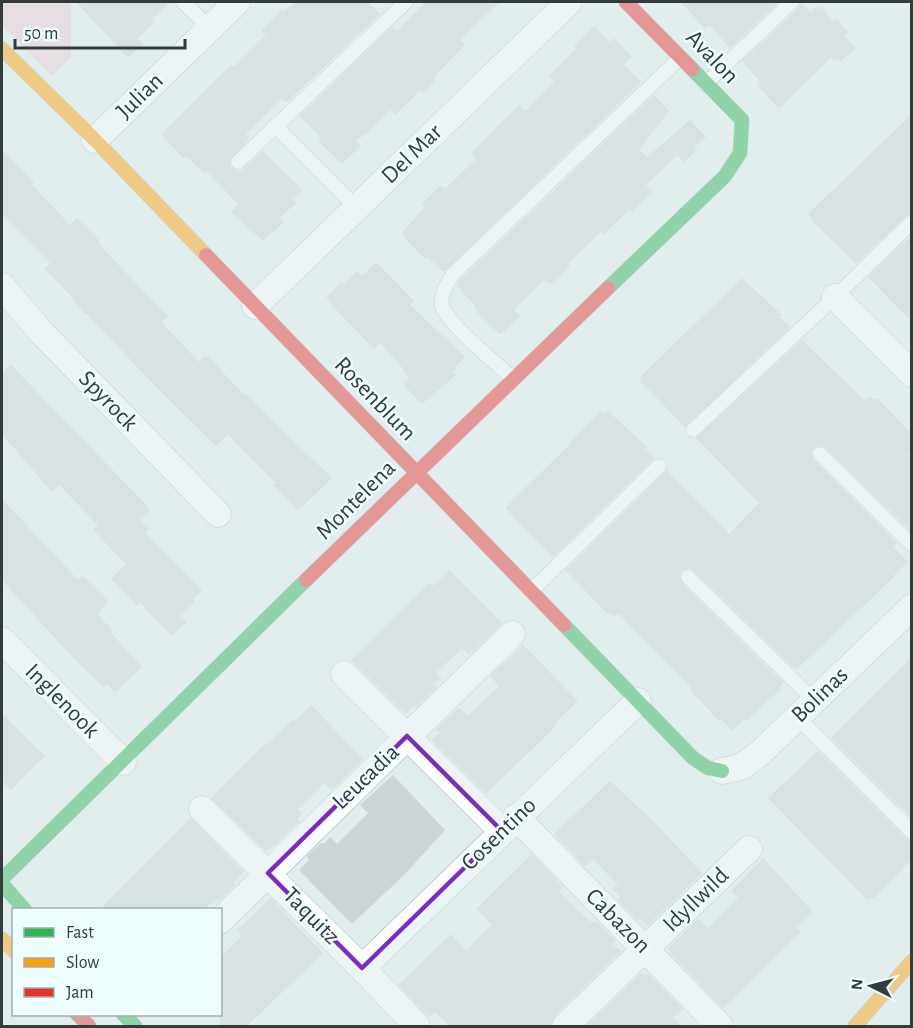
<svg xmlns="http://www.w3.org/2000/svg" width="913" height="1028" viewBox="0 0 913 1028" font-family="'Alegreya Sans',sans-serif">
	<rect width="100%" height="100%" fill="#e2edee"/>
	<path fill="#eacdd6" d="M2,2H71V57L52,76L2,25Z"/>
	<g fill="#ccd4d5">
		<path d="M76,2H171L153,19L154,23L138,39L143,44L128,58Z"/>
		<path d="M295,2H368L380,14L286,103L282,99L246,134L250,138L230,159L231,168L241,171L263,151L303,190L293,200L296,203L280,218L284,222L263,241L231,212L238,204L206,171L204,173L186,156L183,158L161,134L220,75L232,65L234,67L266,35L261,31L282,10L284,12Z"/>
		<path d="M425,2H500L460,39L465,45L433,78L436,81L423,93L420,91L395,115L390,110L367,133L356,141L361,146L342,164L318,141L321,138L299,116L392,27L397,31Z"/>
		<path d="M681,2H779L730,48L709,25L705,29Z"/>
		<path d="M801,2L810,13L817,7L819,9L821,7L833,21L836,19L849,32L844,36L856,48L841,61L838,58L835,61L831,58L779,109L757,85L760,82L742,61L798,9Z"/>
		<path d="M594,26L610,42L614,38L632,57L624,65L641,82L444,272L427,257L425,259L401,234L425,207L422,204L441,185L445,189L477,158L472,153L501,122L519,105L525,112L554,82L549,76L576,49L574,47Z"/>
		<path d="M654,95L669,111L639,150L647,157L690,120L706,137L694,148L697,150L684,162L677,155L646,185L653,192L632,212L630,209L603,235L601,232L568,264L570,266L551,284L544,280L514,310L520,316L500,335L475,310L477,309L457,285L460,280Z"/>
		<path d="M912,114V213L906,216L856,264L809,218L811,217L808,214Z"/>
		<path d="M2,149L34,183L32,185L70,225L77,218L100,241L99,243L104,248L103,249L168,316L161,322L199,362L204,356L206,358L208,356L243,394L244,393L332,478L306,503L297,510L273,485L276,483L228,435L216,446L158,389L86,313L85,314L68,293L44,269L50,263L2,215Z"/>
		<path d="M912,235V322L868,277Z"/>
		<path d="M376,262L414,301L410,305L465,357L455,367L457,369L453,372L456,375L422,404L403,384L409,378L398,362L380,343L374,349L328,301L329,300L326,297L342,282L344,284L357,271L362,276Z"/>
		<path d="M742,278L782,315L780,317L790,327L685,427L640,381L642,380L640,377Z"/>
		<path d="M802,340L865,401L870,396L875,400L877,398L912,434V451L907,456L912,460L910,530L826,448L817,446L811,452L814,460L897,543L893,547L908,562L894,575L895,576L796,670L694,571L690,568L682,570L679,575L682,583L783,683L779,687L781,689L746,721L744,719L732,731L721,719L719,721L690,690L692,688L619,614L613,617L610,614L609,615L565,570L667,470L729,534L759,503L696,438Z"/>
		<path d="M11,365L151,510L140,521L149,529L145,533L202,591L193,600L195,602L181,616L187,622L172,636L140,603L137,606L111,579L126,564L93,530L98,525L59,485L52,492L2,434V373Z"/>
		<path d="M607,410L647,447L645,448L655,458L553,557L505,508L572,442L571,441L601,411L603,413Z"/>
		<path d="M2,499L78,580L83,576L108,601L98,615L112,630L110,632L142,667L115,693L107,684L103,687L78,663L2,580Z"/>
		<path d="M449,570L502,623L469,655L462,648L436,673L441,678L435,683L438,686L415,708L414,706L406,714L351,660L402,609L430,583L433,586Z"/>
		<path d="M523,645L578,701L561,717L549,733L486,794L432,740L440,733L436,729L459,708L468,716L499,686L490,676Z"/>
		<path d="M912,657V819L831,738Z"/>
		<path d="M311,705L363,759L332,790L324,783L298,809L303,813L297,819L300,821L278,843L266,851L211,798L265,744L266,745L293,719L295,721Z"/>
		<path d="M2,713L45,756L11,790L2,781Z"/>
		<path d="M818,751L906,838L912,841V859L873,899L871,897L868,900L864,897L768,798Z"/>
		<path d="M393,775L445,830L405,874L352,924L299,870L309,860L306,857L321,843H325L330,837L337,844L368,813L360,805Z"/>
		<path d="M610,781L654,822L702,873L647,926L640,918L638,920L618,900L621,897L613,889L618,885L593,859L585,866L554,834Z"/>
		<path d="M191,818L244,872L233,883L235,885L219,901L218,899L212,905L211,903L205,909H100Z"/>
		<path d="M532,854L563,887L560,891L561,894L590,922L592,920L595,923L596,921L615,940L613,944L621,951L555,1015L550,1026H449L435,1012L429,1017L398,985L451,934L466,950L492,925L476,909Z"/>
		<path d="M763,858L813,912L797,928L801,932L723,1008L669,952L671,951L668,948L698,919L708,928L738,898L731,891Z"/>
		<path d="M270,898L323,953L247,1026H220V958L242,936L237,930Z"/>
		<path d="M642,973L645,976L648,974L683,1009L673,1018L682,1026H586Z"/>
	</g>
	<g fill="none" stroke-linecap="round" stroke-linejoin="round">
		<defs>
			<g id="lane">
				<path d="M183,2L210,28"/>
				<path d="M705,84L792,2"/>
				<path d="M275,126L357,208"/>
				<path d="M238,162L406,2"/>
				<path d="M514,379C499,366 445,322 442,305C440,293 448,283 453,274L680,58"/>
				<path d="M693,430L835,297L912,222"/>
				<path d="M820,454L912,545"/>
				<path d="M688,577L815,701"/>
				<path d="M531,591L659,466"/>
				<path d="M797,717L912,832"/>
			</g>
			<g id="street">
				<path d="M95,140L237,2"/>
				<path d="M2,286L41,332L218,514"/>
				<path d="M835,297L912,374"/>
				<path d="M255,306L569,2"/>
				<path d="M2,640L123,762"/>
				<path d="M344,674L502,831"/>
				<path d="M722,771L741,767L759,754L912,607"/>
				<path d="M202,809L362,968L417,1026"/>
				<path d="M516,817L720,1026"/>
				<path d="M220,921L512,634"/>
				<path d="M362,968L638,701"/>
				<path d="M565,1026L749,849"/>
			</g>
			<g id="fast">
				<path d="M608,288L725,176L740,153L742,120L692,69"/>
				<path d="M564,625L693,758L708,768L722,771"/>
				<path d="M2,879L306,580"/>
				<path d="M2,884L25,910"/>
				<path d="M123,1014L135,1026"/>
			</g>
			<g id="slow">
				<path d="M2,49L95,140L206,255"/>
				<path d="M2,939L14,951"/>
				<path d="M855,1026L912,961"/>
			</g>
			<g id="jam">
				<path d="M626,2L692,69"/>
				<path d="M206,255L564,625"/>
				<path d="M306,580L608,288"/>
				<path d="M77,1014L89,1026"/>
			</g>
		</defs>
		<use href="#lane" stroke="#a7afaf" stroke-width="15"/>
		<use href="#street" stroke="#a7afaf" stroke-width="27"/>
		<use href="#fast" stroke="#a7afaf" stroke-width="15"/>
		<use href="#slow" stroke="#a7afaf" stroke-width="15"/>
		<use href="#jam" stroke="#a7afaf" stroke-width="15"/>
		<use href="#lane" stroke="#fbfcfc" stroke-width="14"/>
		<use href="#street" stroke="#fbfcfc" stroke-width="26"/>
		<use href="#fast" stroke="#30b455" stroke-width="14"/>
		<use href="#slow" stroke="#ff9f0a" stroke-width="14"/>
		<use href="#jam" stroke="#e5322d" stroke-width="14"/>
	</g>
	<path d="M0 0H913V1028H0ZM407,736L502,831L362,968L268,873Z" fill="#e2edee" fill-opacity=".55" fill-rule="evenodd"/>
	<path fill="none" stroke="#7b2cbf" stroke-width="4.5" stroke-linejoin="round" d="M407,736L502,831L362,968L268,873Z"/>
	<g text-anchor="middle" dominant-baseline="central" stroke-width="5" stroke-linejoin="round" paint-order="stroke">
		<g font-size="24" fill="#333b3b" stroke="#eefdfe">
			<text transform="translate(712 57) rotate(46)">Avalon</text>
			<text transform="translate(140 96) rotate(-44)">Julian</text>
			<text transform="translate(412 154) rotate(-44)">Del Mar</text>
			<text transform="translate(375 399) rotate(46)">Rosenblum</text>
			<text transform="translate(108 401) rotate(46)">Spyrock</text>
			<text transform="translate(356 500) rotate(-45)">Montelena</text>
			<text transform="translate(820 695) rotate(-44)">Bolinas</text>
			<text transform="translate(62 701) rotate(45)">Inglenook</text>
			<text transform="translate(366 777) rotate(-44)">Leucadia</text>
			<text transform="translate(499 834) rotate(-44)">Cosentino</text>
			<text transform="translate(696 900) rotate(-44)">Idyllwild</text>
			<text transform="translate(311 916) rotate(45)">Taquitz</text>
			<text transform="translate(618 921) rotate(45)">Cabazon</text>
		</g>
	</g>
	<rect width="913" height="1028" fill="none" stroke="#333b3b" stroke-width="6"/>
	<rect x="12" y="908" width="210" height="108" fill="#eefdfe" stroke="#a3afb0" stroke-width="1.5"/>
	<rect x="24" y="928" width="30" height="9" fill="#30b455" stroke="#a3afb0" stroke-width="1.5"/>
	<text x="66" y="938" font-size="18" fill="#333b3b">Fast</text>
	<rect x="24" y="958" width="30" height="9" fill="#ff9f0a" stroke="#a3afb0" stroke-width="1.5"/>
	<text x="66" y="968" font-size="18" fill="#333b3b">Slow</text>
	<rect x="24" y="988" width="30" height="9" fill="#e5322d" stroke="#a3afb0" stroke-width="1.5"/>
	<text x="66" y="998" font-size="18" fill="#333b3b">Jam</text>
	<g transform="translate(871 986) rotate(276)" stroke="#eefdfe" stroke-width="4.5" paint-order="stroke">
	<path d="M0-4.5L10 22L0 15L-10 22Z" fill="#333b3b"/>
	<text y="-9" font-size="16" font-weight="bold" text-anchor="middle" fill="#333b3b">N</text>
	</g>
	<path d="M15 39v9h170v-9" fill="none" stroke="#333b3b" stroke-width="3"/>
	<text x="24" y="39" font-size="18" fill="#333b3b" stroke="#eefdfe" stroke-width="4.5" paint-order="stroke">50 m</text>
</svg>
